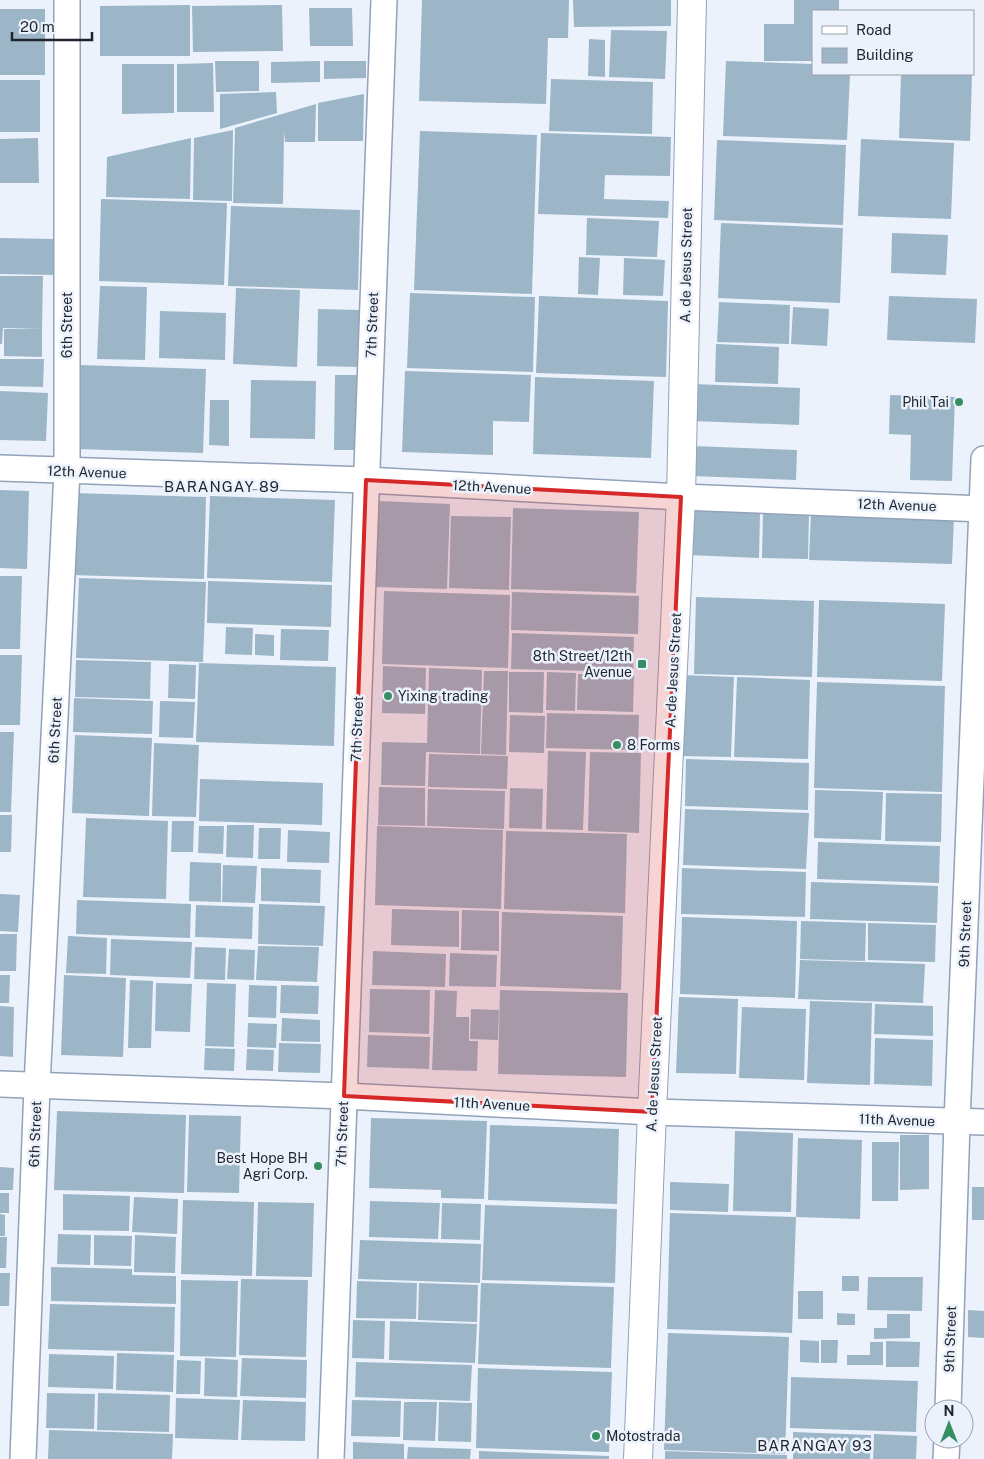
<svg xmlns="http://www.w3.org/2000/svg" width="984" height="1459" viewBox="0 0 984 1459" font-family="'Public Sans',sans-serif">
	<rect width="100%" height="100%" fill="#ecf2fc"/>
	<g fill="#9cb6c8">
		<path d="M422,0H569L568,38H548L546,104L419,101Z"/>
		<path d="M573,0H671V26L574,27Z"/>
		<path d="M794,0H839V11H813V61H764V24H794Z"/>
		<path d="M190,5V56H100V6Z"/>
		<path d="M282,5L283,51L193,52L192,6Z"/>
		<path d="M309,8H352L353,46H310Z"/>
		<rect x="0" y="9" width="45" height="66"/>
		<path d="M611,30L667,31L665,79L609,77Z"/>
		<path d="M589,39L605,40V77L588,76Z"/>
		<path d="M215,61H259V91L216,92Z"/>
		<path d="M320,61V82L271,83V62Z"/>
		<path d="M324,61H366V78L324,79Z"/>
		<path d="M726,61L813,64V74H850L847,140L723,136Z"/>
		<path d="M213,63L214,112H177V64Z"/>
		<path d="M122,64H174V113L122,114Z"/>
		<path d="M901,74H972L970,141L899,138Z"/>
		<path d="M551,79L653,82L652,134L549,131Z"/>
		<rect x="0" y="80" width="40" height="52"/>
		<path d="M276,92L277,113L220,129V94Z"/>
		<path d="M364,94L363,141H318V103Z"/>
		<path d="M316,104L315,142H285L284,131L283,204L233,203L235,128Z"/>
		<path d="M233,130L232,201L193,200L194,138Z"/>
		<path d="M420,131L537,135L532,294L414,290Z"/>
		<path d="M541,133L671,137L670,176L605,175L604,199L669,201L668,218L538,214Z"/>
		<path d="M38,138L39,183H0V139Z"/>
		<path d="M191,138L190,199L106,197L107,157Z"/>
		<path d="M861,139L954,143L951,219L858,216Z"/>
		<path d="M717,140L846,145L843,225L714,220Z"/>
		<path d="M101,199L227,203L224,285L99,281Z"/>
		<path d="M231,206L360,210L358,290L228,286Z"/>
		<path d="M587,218L659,221L657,257L586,255Z"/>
		<path d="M721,223L843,228L840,303L718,298Z"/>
		<path d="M892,233L948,235L946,275L891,273Z"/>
		<path d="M0,238L54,239L53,275L0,274Z"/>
		<path d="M579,257L600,258L598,295L578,294Z"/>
		<path d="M624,258L665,260L663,296L623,295Z"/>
		<path d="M0,276H43L42,329L3,328L2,344H0Z"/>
		<path d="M100,286L147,287L145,360L97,359Z"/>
		<path d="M236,288L300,290L297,367L233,364Z"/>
		<path d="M410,293L535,297L533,372L407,368Z"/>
		<path d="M539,296L668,301L666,377L536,373Z"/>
		<path d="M889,296L977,299L975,343L887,340Z"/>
		<path d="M719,302L790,305L789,344L717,342Z"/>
		<path d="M793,307L829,309L827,346L791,344Z"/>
		<path d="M318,309L360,310L357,367L317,366Z"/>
		<path d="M160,311L226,313L225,360L159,358Z"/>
		<path d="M4,329H42V357L4,356Z"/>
		<path d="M716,344L779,347L778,384L715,382Z"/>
		<path d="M0,359H44L43,387L0,386Z"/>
		<path d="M79,365L206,369L203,453L77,449Z"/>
		<path d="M405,371L531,375L529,422L493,421V455L402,452Z"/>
		<path d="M335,375H357L356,450H334Z"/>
		<path d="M535,377L654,381L651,458L533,454Z"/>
		<path d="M251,380L316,381L315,439L250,438Z"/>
		<path d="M693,384L800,388L799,425L692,421Z"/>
		<path d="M0,391L48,393L46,441L0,440Z"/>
		<path d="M890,395L955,397L952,481L910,480L911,435L889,434Z"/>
		<path d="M210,400H229V446L209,445Z"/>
		<path d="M692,446L797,450L796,480L691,476Z"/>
		<path d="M0,490L29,491L27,569L0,568Z"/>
		<path d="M73,493L206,497L204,579L71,575Z"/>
		<path d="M210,496L335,500L332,582L207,578Z"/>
		<path d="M378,501L450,504L447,589L375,587Z"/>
		<path d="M513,508L639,512L636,593L511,589Z"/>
		<path d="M689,511L760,513L759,558L688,555Z"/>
		<path d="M763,512L809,514L808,559L762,558Z"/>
		<path d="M811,514L954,518L952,564L809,560Z"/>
		<path d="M451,516L511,517L509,590L449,588Z"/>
		<path d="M0,576H22L20,649H0Z"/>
		<path d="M79,578L206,582L203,662L76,658Z"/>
		<path d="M208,581L332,585L331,627L207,623Z"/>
		<path d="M384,591L510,595L508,668L382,664Z"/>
		<path d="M512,592L639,596L638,634L511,630Z"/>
		<path d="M696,597L814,601L812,677L694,674Z"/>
		<path d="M819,600L945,604L942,681L817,677Z"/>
		<path d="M226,627L253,628L252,655L225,654Z"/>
		<path d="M281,629L329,630L328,661L280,660Z"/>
		<path d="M512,633L634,637L633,672L511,669Z"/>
		<path d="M255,634L274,635V656L255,655Z"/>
		<path d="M0,655H22L20,725H0Z"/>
		<path d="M76,660L151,662L150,699L75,697Z"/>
		<path d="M199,663L336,667L334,746L196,742Z"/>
		<path d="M169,664L196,665L195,699L168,698Z"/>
		<path d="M383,666L426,668L425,714L382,713Z"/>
		<path d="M429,668L482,670L480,754L426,752L425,786L381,785L382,742L427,743Z"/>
		<path d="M484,671H508L506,755L481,754Z"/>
		<path d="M509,672H544L543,713L509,712Z"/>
		<path d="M547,672L576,673L575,711L546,710Z"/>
		<path d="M578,674L634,675L633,712L577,710Z"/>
		<path d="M683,675L734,677L731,757L681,756Z"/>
		<path d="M737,677L810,680L808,759L734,757Z"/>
		<path d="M817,682L945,686L942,792L814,788Z"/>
		<path d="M74,698L153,701L152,734L73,732Z"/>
		<path d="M160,701L195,702L193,738L159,737Z"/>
		<path d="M547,713L639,715L638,750L546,748Z"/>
		<path d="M510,715L545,716L544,753L509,752Z"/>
		<path d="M0,732H14L11,812H0Z"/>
		<path d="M75,735L152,738L149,816L72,813Z"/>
		<path d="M154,743L199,745L196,817L152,816Z"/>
		<path d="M548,751L586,752L583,830L546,829Z"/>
		<path d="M590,752L641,753L639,833L588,831Z"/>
		<path d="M429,754L508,756L507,789L428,787Z"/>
		<path d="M686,759L809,763L808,810L685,806Z"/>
		<path d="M200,779L323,783L322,825L199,821Z"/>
		<path d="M379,787L425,788V826L378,825Z"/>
		<path d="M510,788L543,789L542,829L509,828Z"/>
		<path d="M428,789L505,791L504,829L427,826Z"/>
		<path d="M815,790L883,792L881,840L814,838Z"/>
		<path d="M886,793L942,794L941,842L885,841Z"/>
		<path d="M685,809L809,813L806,869L683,865Z"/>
		<path d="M0,815H12L11,852H0Z"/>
		<path d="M86,818L168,821L166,899L83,897Z"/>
		<path d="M172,821H194L193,852H171Z"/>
		<path d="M227,825H254L253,858L226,857Z"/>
		<path d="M199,826H224L223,854L198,853Z"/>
		<path d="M377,826L503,830L501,909L375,905Z"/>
		<path d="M259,828H281L280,859H258Z"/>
		<path d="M288,830L330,832L329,863L287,862Z"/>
		<path d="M506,831L627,834L625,913L504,909Z"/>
		<path d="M818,842L940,846L939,883L817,879Z"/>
		<path d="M190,862L221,863V902L189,901Z"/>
		<path d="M223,865L257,866L255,903L222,902Z"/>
		<path d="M261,868L321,870L320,903L261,901Z"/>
		<path d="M682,868L806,872L805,917L681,914Z"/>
		<path d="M811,882L938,886L937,923L810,919Z"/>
		<path d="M0,894L20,895L18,932L0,931Z"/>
		<path d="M77,900L191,904L190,938L76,934Z"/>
		<path d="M259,904L325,906L323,946L258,944Z"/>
		<path d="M196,905L253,907L252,939L195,937Z"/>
		<path d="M392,909L459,911V947L391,945Z"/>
		<path d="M462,910L499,911V951L461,950Z"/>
		<path d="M502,912L623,916L621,990L500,986Z"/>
		<path d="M682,917L797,921L795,998L680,994Z"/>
		<path d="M801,921L866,923L865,961L800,959Z"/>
		<path d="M868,923L936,925L935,962L868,960Z"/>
		<path d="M0,934H17L16,971H0Z"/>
		<path d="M68,936L107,938L106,974L66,973Z"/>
		<path d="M111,939L192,942L190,978L110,975Z"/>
		<path d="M258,946L319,947L317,982L256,980Z"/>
		<path d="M195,947L226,948L225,980L194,979Z"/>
		<path d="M229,949L255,950L254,980L227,979Z"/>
		<path d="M373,951L446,954L445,987L372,985Z"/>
		<path d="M450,953L497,955L496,987L449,986Z"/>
		<path d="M800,960L925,964L923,1003L798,999Z"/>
		<path d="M0,975H10L9,1003H0Z"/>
		<path d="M64,975L126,978L123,1057L61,1055Z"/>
		<path d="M130,980L153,981L151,1048H128Z"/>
		<path d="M156,983L192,984L190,1032L155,1031Z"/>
		<path d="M207,983L236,984L234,1047L205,1046Z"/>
		<path d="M249,985L277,986L276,1018L248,1017Z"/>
		<path d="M281,985L319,986L318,1014L280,1013Z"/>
		<path d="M370,989L430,990L429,1034L369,1032Z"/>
		<path d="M435,990L457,991L456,1017H469V1041H478L477,1071L432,1070Z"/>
		<path d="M500,990L628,993L626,1077L498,1074Z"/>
		<path d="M679,997L738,999L736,1074L676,1073Z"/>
		<path d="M810,1001L872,1003L870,1085L807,1083Z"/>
		<path d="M875,1004L933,1006V1036L874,1034Z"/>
		<path d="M0,1006L14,1007L13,1057L0,1056Z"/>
		<path d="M742,1007L806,1009L804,1080L739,1078Z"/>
		<path d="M471,1009L499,1010L498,1040L470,1039Z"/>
		<path d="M282,1018L320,1020V1042L281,1041Z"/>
		<path d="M248,1023L277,1024L276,1048L247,1047Z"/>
		<path d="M368,1035L430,1037L429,1069L367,1067Z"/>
		<path d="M875,1038L933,1040L932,1086L874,1084Z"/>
		<path d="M279,1043L321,1044L320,1073L278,1072Z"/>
		<path d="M205,1048L235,1049L234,1071L204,1070Z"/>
		<path d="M247,1049L274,1050L273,1071L246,1070Z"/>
		<path d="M57,1111L186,1115L184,1193L54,1190Z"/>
		<path d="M189,1115L241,1116L239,1193L187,1192Z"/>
		<path d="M371,1118L487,1121L484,1199L441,1198V1190L369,1188Z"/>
		<path d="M490,1125L619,1129L617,1204L488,1200Z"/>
		<path d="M735,1131L793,1133L791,1212L733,1211Z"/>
		<path d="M900,1135H929V1189L900,1190Z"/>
		<path d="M798,1138L862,1140L860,1219L796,1217Z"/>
		<path d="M872,1142H899L898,1201H872Z"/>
		<path d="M0,1167L14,1168L13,1190H0Z"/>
		<path d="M670,1182L729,1184L728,1212L670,1210Z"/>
		<rect x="972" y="1187" width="12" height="33"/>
		<rect x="0" y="1193" width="9" height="20"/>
		<path d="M63,1194L130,1196L129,1231L63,1230Z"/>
		<path d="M134,1197L178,1199L177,1234L132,1232Z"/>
		<path d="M183,1200L254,1202L252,1276L181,1274Z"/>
		<path d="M370,1201L440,1203L438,1239L369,1237Z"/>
		<path d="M258,1202L314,1203L312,1277L256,1276Z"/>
		<path d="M442,1203L481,1204L480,1240L441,1239Z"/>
		<path d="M485,1205L617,1209L615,1283L482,1280Z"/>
		<path d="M670,1213L796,1217L792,1333L667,1329Z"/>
		<path d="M0,1214L5,1215V1236H0Z"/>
		<path d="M58,1234L91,1235L90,1265L57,1264Z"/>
		<path d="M94,1235L132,1236L131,1266L94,1265Z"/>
		<path d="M135,1235L176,1237L175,1273L134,1272Z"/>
		<path d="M0,1237H7L6,1268H0Z"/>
		<path d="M360,1240L481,1244L480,1283L358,1279Z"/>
		<path d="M51,1267L132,1269V1275L176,1276V1304L51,1301Z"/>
		<path d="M0,1273H10L9,1306H0Z"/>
		<rect x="842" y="1276" width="17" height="15"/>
		<path d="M868,1277H923L922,1311L867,1310Z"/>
		<path d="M241,1279L308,1280L306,1357L239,1355Z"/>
		<path d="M181,1280L238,1281L236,1357L180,1356Z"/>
		<path d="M357,1281L417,1283L416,1319L356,1318Z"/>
		<path d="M419,1283L478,1285L477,1322L418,1320Z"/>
		<path d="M481,1283L614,1287L611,1368L478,1364Z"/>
		<rect x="798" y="1291" width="25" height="28"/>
		<path d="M50,1304L175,1307L174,1352L48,1349Z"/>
		<path d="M968,1310L984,1311V1338L968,1337Z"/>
		<path d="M837,1313L855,1314V1325H837Z"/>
		<path d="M887,1314H910V1338L874,1339V1328H887Z"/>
		<path d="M353,1320L385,1321L384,1359L352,1358Z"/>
		<path d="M390,1321L477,1324L475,1363L389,1360Z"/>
		<path d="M668,1333L789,1337L785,1454L664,1450Z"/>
		<path d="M800,1340L819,1341V1363L800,1362Z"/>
		<path d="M821,1340H838L837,1363H821Z"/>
		<path d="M886,1341L920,1342L919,1367H886Z"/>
		<path d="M870,1342H883V1365H847V1355H870Z"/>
		<path d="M117,1353L174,1355L173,1392L116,1390Z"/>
		<path d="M49,1354L114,1356L113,1389L48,1387Z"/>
		<path d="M205,1358L238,1360L237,1397L204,1396Z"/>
		<path d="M242,1358L307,1360L306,1398L240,1396Z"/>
		<path d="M177,1360L201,1361L200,1394H176Z"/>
		<path d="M356,1362L472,1365L470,1401L355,1397Z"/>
		<path d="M478,1368L612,1372L609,1452L476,1448Z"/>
		<path d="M791,1377L918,1381L916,1432L790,1428Z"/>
		<path d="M47,1393L95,1394L94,1429L46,1428Z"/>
		<path d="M98,1393L170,1395L169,1432L97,1430Z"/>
		<path d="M176,1398L240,1400L238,1440L175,1438Z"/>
		<path d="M243,1400L306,1402L305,1441L241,1440Z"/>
		<path d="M352,1400L401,1401L400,1437L351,1436Z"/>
		<path d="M404,1402H437L435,1441L403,1440Z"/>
		<path d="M439,1402L472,1403L471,1442L438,1441Z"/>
		<path d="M49,1430L173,1434L172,1459H48Z"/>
		<path d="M793,1432L871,1435L870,1459H793Z"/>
		<path d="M874,1434L917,1436L916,1459H873Z"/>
		<path d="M353,1442L404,1444V1459H353Z"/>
		<path d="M408,1447L471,1449L470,1459H407Z"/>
		<path d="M479,1451L609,1456V1459H479Z"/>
		<path d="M665,1451L787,1455V1459H665Z"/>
	</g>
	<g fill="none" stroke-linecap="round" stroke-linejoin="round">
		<defs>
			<g id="street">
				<path d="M0,468L366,480L681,497L984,509"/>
				<path d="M0,1084L344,1096L652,1112L984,1122"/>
				<path d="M948,1409L957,1122L984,459"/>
				<path d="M23,1459L37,1086L67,471V0"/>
				<path d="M331,1459L384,0"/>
				<path d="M946,1459L947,1439"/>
			</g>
			<path id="secondary" d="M638,1459L652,1112L681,497L692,0"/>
		</defs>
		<use href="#street" stroke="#92a2b8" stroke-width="28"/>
		<use href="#secondary" stroke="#92a2b8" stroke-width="30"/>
		<use href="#street" stroke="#fff" stroke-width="25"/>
		<use href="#secondary" stroke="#fff" stroke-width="28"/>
	</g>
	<path fill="#d62828" fill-opacity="0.2" stroke="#d62828" stroke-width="4" stroke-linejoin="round" d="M366,480L681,497L652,1112L344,1096Z"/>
	<g fill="#368e63" stroke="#ecf2fc" stroke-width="2">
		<circle cx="959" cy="402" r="5"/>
		<rect x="637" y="659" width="10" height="10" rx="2.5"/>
		<circle cx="388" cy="696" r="5"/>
		<circle cx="617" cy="745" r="5"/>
		<circle cx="318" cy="1166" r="5"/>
		<circle cx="596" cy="1436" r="5"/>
	</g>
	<g text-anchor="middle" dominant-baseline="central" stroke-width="5" stroke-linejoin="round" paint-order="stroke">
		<g font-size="14" fill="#1f252e" stroke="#ecf2fc">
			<text transform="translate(686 265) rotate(-89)">A. de Jesus Street</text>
			<text transform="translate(67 325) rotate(-90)">6th Street</text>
			<text transform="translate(372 325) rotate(-88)">7th Street</text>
			<text transform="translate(87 472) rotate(2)">12th Avenue</text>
			<text transform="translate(492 487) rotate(3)">12th Avenue</text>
			<text transform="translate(897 505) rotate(2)">12th Avenue</text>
			<text transform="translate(673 670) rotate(-87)">A. de Jesus Street</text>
			<text transform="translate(357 729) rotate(-88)">7th Street</text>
			<text transform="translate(55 730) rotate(-87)">6th Street</text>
			<text transform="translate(965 934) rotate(-88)">9th Street</text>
			<text transform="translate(654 1074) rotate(-87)">A. de Jesus Street</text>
			<text transform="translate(492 1104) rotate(3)">11th Avenue</text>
			<text transform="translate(897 1120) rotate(2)">11th Avenue</text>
			<text transform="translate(35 1134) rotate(-88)">6th Street</text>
			<text transform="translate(342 1134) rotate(-88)">7th Street</text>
			<text transform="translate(950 1339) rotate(-88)">9th Street</text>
		</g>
		<g font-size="14" fill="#1f252e" stroke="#ecf2fc" text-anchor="end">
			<text x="949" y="402">Phil Tai</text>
			<text x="632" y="656">8th Street/12th<tspan x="632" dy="16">Avenue</tspan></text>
			<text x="398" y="696" text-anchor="start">Yixing trading</text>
			<text x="627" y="745" text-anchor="start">8 Forms</text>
			<text x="308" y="1158">Best Hope BH<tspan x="308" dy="16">Agri Corp.</tspan></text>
			<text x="606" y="1436" text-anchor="start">Motostrada</text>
		</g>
		<g font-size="15" letter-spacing="1" fill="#1f252e" stroke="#ecf2fc">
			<text x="222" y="486">BARANGAY 89</text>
			<text x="815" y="1445">BARANGAY 93</text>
		</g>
	</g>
	<rect x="812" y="10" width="162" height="65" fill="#ecf2fc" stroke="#9aa0aa"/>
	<rect x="822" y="26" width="25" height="8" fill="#ffffff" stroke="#9aa0aa"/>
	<text x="856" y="35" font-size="15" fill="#1f252e">Road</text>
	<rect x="822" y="48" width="25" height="15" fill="#9cb6c8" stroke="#9aa0aa"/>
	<text x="856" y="60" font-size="15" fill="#1f252e">Building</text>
	<g transform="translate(949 1424)"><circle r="24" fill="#ecf2fc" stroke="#9aa0aa"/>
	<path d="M0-4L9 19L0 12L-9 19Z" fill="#368e63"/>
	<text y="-8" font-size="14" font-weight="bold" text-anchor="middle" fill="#1f252e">N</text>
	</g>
	<path d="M12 32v8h80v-8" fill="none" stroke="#1f252e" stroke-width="2.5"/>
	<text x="20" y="32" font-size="15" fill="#1f252e" stroke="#ecf2fc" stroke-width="4" paint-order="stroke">20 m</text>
</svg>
